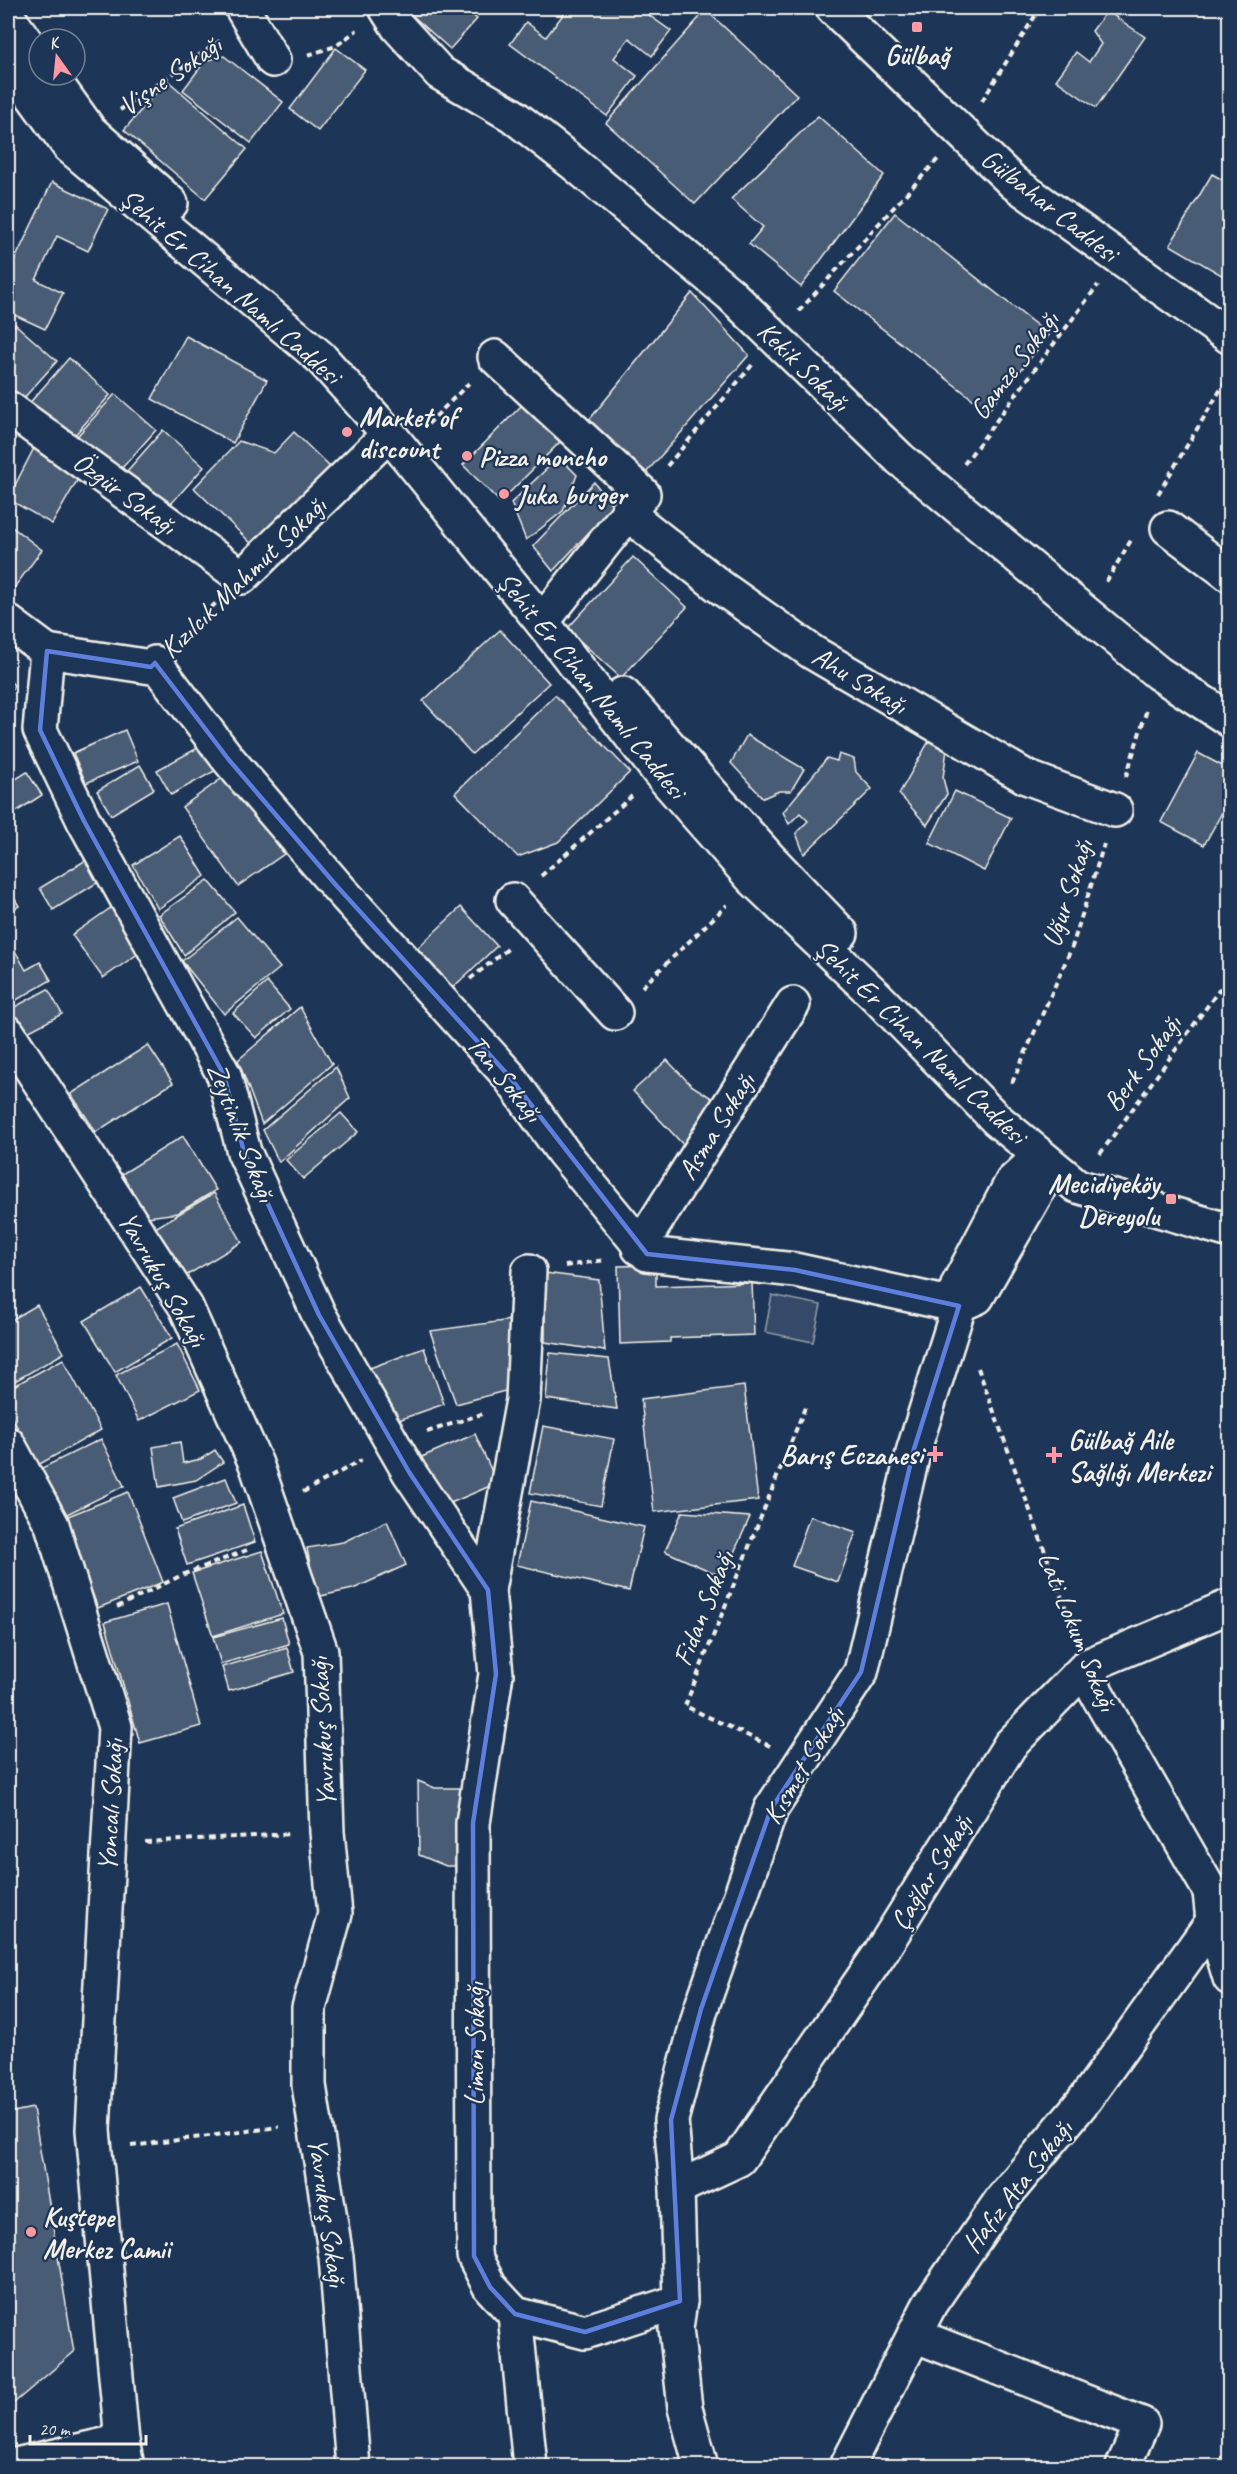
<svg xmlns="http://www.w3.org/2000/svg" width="1237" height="2474" viewBox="0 0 1237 2474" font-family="Caveat,sans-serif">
	<rect width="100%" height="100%" fill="#1d3557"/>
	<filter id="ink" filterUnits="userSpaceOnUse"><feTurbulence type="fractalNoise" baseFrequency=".0167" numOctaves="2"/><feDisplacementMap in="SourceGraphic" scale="12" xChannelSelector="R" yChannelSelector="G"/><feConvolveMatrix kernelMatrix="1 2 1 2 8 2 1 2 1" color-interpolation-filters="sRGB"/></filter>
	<g filter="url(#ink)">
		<path fill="#354a67" stroke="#949ea8" stroke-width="1.5" d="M772,1295L821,1305L813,1342L765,1332Z"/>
		<g fill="#485b74" stroke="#f4f1e8" stroke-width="1.5">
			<path d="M404,8H465L477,19L450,49Z"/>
			<path d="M568,8H646L643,11L671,31L652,56L629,38L614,58L637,76L607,116L510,44L526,22L546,37Z"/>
			<path d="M706,10L797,95L695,204L606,123Z"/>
			<path d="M1107,11L1145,37L1096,108L1056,80L1076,52L1089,62L1101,44L1092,31Z"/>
			<path d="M336,48L365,70L318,131L290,109Z"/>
			<path d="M224,56L283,102L251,143L183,90L205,61Z"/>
			<path d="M167,80L247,149L205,199L124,130Z"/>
			<path d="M818,116L884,175L801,287L749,244L763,227L731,199Z"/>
			<path d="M1212,174L1230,184V280L1170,245Z"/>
			<path d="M52,182L108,209L88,251L57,236L36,280L63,293L45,329L8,312V274Z"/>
			<path d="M895,213L1049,335L988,411L834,291Z"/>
			<path d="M692,293L749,355L638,482L581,430Z"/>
			<path d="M15,324L57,361L14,409L8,404V333Z"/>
			<path d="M186,336L267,380L233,443L152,399Z"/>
			<path d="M69,358L110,395L67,444L26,407Z"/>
			<path d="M115,394L156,430L113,478L72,442Z"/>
			<path d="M529,398L563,430L559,443L500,502L463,465Z"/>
			<path d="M163,430L204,467L161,515L120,479Z"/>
			<path d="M294,432L332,469L256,548L194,488L239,441L274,453Z"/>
			<path d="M35,446L82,472L52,524L8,499Z"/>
			<path d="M559,457L577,475L563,511L526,540L511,503Z"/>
			<path d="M594,482L613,506L553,571L533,546Z"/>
			<path d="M8,524L42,550L8,596Z"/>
			<path d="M633,557L687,607L621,678L567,629Z"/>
			<path d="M500,630L549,683L472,754L423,701Z"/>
			<path d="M8,679L14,685L8,700Z"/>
			<path d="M555,695L630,772L558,842L518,857L455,793Z"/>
			<path d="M125,730L138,761L86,783L73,753Z"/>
			<path d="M933,734L948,742L943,778L947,794L927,825L899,794Z"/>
			<path d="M747,735L804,769L791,791H779L763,798L731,763Z"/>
			<path d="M207,743L220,768L171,795L157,770Z"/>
			<path d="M1198,753L1230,770V798L1204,845L1161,822Z"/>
			<path d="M839,754L854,759L856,772L872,789L804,854L796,833L808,821L800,813L789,824L783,812L827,758L837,761Z"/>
			<path d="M140,765L154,789L111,815L97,791Z"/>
			<path d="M8,772L13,781L27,772L42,795L8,817Z"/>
			<path d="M228,774L284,854L238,886L182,807Z"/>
			<path d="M955,791L1011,818L984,871L929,843Z"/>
			<path d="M180,836L205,876L158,909L133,865Z"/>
			<path d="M91,857L105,878L53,910L40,888Z"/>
			<path d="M208,880L235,912L184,955L159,915Z"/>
			<path d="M8,887L19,906L8,913Z"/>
			<path d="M122,900L152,944L103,978L72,935Z"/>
			<path d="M461,907L497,946L447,993L410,955Z"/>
			<path d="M237,917L280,968L224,1014L182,961Z"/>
			<path d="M14,949L26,970L40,962L51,980L8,1005V953Z"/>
			<path d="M267,982L290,1009L256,1038L233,1013Z"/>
			<path d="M48,989L62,1014L24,1034L11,1009Z"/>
			<path d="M300,1007L332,1064L262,1124L238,1060Z"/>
			<path d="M148,1045L173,1083L96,1132L71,1094Z"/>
			<path d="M667,1060L691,1085L721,1104L690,1152L633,1091Z"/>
			<path d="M336,1067L350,1098L279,1162L263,1130Z"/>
			<path d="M341,1113L358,1132L303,1179L286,1160Z"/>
			<path d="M183,1136L216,1190L178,1213L148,1217L122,1174Z"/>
			<path d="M214,1193L242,1242L179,1280L150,1231Z"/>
			<path d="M656,1265V1286L752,1283L754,1335L670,1338V1342L620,1344L618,1266Z"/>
			<path d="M545,1273L599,1280L605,1351L545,1342Z"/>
			<path d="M141,1287L172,1338L115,1372L84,1321Z"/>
			<path d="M37,1305L64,1353L8,1385V1322Z"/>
			<path d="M518,1319L520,1387L456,1404L430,1331Z"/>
			<path d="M177,1344L200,1390L139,1421L116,1375Z"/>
			<path d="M424,1348L444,1404L390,1423L370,1368Z"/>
			<path d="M550,1353L609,1359L617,1409L546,1399Z"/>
			<path d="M63,1359L101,1430L38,1465L8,1410V1389Z"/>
			<path d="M744,1386L758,1500L654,1512L641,1399Z"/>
			<path d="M543,1426L614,1439L601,1506L530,1493Z"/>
			<path d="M475,1434L497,1483L439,1508L417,1459Z"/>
			<path d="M101,1439L124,1486L63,1516L40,1469Z"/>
			<path d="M180,1442L183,1463L201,1459L215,1450L223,1462L196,1480L159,1487L153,1447Z"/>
			<path d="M226,1478L236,1503L182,1523L173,1498Z"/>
			<path d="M128,1492L163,1582L98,1608L63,1518Z"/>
			<path d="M531,1501L644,1527L629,1591L517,1565Z"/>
			<path d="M243,1505L255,1542L187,1565L175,1529Z"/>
			<path d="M682,1512L750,1517L723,1577L665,1551Z"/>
			<path d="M810,1516L856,1532L838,1582L792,1566Z"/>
			<path d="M387,1521L406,1565L353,1589L316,1597L307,1548L343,1542Z"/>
			<path d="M262,1551L283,1614L213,1636L192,1573Z"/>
			<path d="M167,1604L201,1726L140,1743L105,1622Z"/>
			<path d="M282,1618L289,1644L221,1664L213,1637Z"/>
			<path d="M287,1648L294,1672L229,1691L222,1667Z"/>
			<path d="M418,1781L435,1788H470L469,1866H446L419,1855Z"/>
			<path d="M33,2108L74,2352L8,2408V2113Z"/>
		</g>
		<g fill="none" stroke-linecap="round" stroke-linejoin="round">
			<defs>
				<g id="minor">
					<path d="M242,8L273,60"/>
					<path d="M386,8L398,27L440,73L512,115L577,166L730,294L900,459L1158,673L1230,720"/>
					<path d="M495,357L643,494L542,622"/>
					<path d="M8,408L242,577L389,434"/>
					<path d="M627,513L719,586L812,652L1026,777L1115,810"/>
					<path d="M1168,528L1230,575"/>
					<path d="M8,622L47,651"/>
					<path d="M513,900L615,1013"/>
					<path d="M8,1033L186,1307L256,1464L321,1652L327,1832L335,1914L309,2008V2085L336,2257L353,2466"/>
					<path d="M639,1248L793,1004"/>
					<path d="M529,1271L523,1400L488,1590L496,1674L473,1823L474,2256L490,2287L515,2314L585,2332L680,2301"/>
					<path d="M963,1303L977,1297L1038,1190L1040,1156"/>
					<path d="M8,1444L52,1525L115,1727L93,2130L122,2441L127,2466"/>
					<path d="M488,1590L409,1472L319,1315L244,1152L224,1075L84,821L40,730L47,651L151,667L155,663L229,760L335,884L508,1075L563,1152L647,1254L795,1270L959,1306"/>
					<path d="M1087,1666L1096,1692L1210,1891L1213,1921L1230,1978"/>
					<path d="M677,2188L739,2159L879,1955L1010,1745L1087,1666L1230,1606"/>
					<path d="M515,2314L530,2466"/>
					<path d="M914,2335L1142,2424L1123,2466"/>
					<path d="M11,2466L122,2441"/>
					<path d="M701,2466L685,2408L676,2328L680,2301L677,2188L671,2120L701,2009L771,1809L861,1672L914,1449L959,1306L958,1285L1012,1182L1040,1156"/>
					<path d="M847,2466L930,2304L1002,2199L1086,2098L1213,1921"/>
				</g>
				<g id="tertiary">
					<path d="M833,8L1014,183L1230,337"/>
					<path d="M8,17L39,60"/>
					<path d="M8,62L69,146L320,357L389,434L542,622L659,772L753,879L877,997L996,1119L1077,1186L1230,1231"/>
					<path d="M50,75L90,131L171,203"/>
					<path d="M623,694L769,858L841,933"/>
				</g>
			</defs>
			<use href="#minor" stroke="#f4f1e8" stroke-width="38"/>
			<use href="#tertiary" stroke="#f4f1e8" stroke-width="38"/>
			<g stroke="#f4f1e8" stroke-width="4" stroke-dasharray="6 4.5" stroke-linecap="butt">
				<path d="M308,55L336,46L357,30"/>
				<path d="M982,101L1040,8"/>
				<path d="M120,110L220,41"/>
				<path d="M799,311L938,159"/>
				<path d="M428,424L469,383"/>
				<path d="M964,464L1098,285"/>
				<path d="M667,466L753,364"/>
				<path d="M1158,494L1230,374"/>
				<path d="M1106,582L1133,537"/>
				<path d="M181,637L216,603"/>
				<path d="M1126,777L1147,709"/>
				<path d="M541,876L632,796"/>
				<path d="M470,979L509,948"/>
				<path d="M642,987L727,905"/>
				<path d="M1012,1083L1072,947L1104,844"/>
				<path d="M1100,1154L1230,975"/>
				<path d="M565,1266L605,1260"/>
				<path d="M978,1368L1074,1631"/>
				<path d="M427,1432L482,1414"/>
				<path d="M303,1492L362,1460"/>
				<path d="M117,1607L182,1575L247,1550"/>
				<path d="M770,1746L685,1706L806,1405"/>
				<path d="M145,1842L290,1834"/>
				<path d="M131,2146L279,2127"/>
			</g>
			<use href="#minor" stroke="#1d3557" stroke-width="33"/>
			<use href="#tertiary" stroke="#1d3557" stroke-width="33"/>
		</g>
	</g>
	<path fill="none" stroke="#5e7fdd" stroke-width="4.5" stroke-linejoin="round" d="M47,651L151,667L155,663L229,760L335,884L508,1075L647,1254L795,1270L959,1306L914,1449L861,1672L771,1809L701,2009L671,2120L680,2301L585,2332L515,2314L490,2287L474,2256L473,1823L496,1674L488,1590L409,1472L319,1315L244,1152L224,1075L84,821L40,730Z"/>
	<g fill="#ff9aa2" stroke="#1d3557" stroke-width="2">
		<rect x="911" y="21" width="12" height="12" rx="3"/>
		<circle cx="347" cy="432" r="6"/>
		<circle cx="467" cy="456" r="6"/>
		<circle cx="504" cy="494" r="6"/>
		<rect x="1165" y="1193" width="12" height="12" rx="3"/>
		<path d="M932 1445h6v6h6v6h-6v6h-6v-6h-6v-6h6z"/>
		<path d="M1051 1446h6v6h6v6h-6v6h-6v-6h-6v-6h6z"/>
		<circle cx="31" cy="2232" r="6"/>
	</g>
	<g text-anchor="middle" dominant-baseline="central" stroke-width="4.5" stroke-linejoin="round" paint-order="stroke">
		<g font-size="28" font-weight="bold" fill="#f4f1e8" stroke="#1d3557" text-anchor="start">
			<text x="917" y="54" text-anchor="middle">Gülbağ</text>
			<text x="359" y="416">Market of<tspan x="359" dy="32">discount</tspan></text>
			<text x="479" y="456">Pizza moncho</text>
			<text x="516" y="494">Juka burger</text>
			<text x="1159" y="1183" text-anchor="end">Mecidiyeköy<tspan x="1159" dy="32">Dereyolu</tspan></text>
			<text x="1068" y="1439">Gülbağ Aile<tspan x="1068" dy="32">Sağlığı Merkezi</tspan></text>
			<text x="923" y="1454" text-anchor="end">Barış Eczanesi</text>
			<text x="43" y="2216">Kuştepe<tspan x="43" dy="32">Merkez Camii</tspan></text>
		</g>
		<g font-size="28" fill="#f4f1e8" stroke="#1d3557">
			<text transform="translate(170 75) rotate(-35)">Vişne Sokağı</text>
			<text transform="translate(1050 205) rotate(38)">Gülbahar Caddesi</text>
			<text transform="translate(231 286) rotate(41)">Şehit Er Cihan Namlı Caddesi</text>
			<text transform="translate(1014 365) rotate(-53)">Gamze Sokağı</text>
			<text transform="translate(804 366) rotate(44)">Kekik Sokağı</text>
			<text transform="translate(125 493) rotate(36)">Özgür Sokağı</text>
			<text transform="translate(243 577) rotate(-44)">Kızılcık Mahmut Sokağı</text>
			<text transform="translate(860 680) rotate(31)">Ahu Sokağı</text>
			<text transform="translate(592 685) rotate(51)">Şehit Er Cihan Namlı Caddesi</text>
			<text transform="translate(1067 893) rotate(-72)">Uğur Sokağı</text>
			<text transform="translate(921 1041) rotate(44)">Şehit Er Cihan Namlı Caddesi</text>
			<text transform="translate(1142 1063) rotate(-54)">Berk Sokağı</text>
			<text transform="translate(505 1078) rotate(51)">Tan Sokağı</text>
			<text transform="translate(716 1126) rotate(-58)">Asma Sokağı</text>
			<text transform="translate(242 1132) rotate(69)">Zeytinlik Sokağı</text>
			<text transform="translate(163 1279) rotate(60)">Yavrukuş Sokağı</text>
			<text transform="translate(703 1608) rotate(-68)">Fidan Sokağı</text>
			<text transform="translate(1078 1631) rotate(68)">Lati Lokum Sokağı</text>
			<text transform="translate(322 1732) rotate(-93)">Yavrukuş Sokağı</text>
			<text transform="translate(803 1765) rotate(-59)">Kısmet Sokağı</text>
			<text transform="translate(110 1805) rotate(-87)">Yoncalı Sokağı</text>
			<text transform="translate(931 1872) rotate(-58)">Çağlar Sokağı</text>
			<text transform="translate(474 2044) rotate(-90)">Limon Sokağı</text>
			<text transform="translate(1017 2186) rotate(-52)">Hafız Ata Sokağı</text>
			<text transform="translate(328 2212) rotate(82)">Yavrukuş Sokağı</text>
		</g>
	</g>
	<rect width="1237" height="2474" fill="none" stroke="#1d3557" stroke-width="30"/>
	<rect x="15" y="15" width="1207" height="2444" fill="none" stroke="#f4f1e8" stroke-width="2" filter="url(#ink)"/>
	<g transform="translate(57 57) rotate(345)"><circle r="28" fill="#1d3557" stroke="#738091" stroke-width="1.5"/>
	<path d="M0-4.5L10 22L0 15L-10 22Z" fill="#ff9aa2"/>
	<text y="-9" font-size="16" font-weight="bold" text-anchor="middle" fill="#f4f1e8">K</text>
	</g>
	<path d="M30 2435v9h116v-9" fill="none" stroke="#f4f1e8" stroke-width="3"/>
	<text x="39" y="2435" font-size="18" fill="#f4f1e8" stroke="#1d3557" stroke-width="4.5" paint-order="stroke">20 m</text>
</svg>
